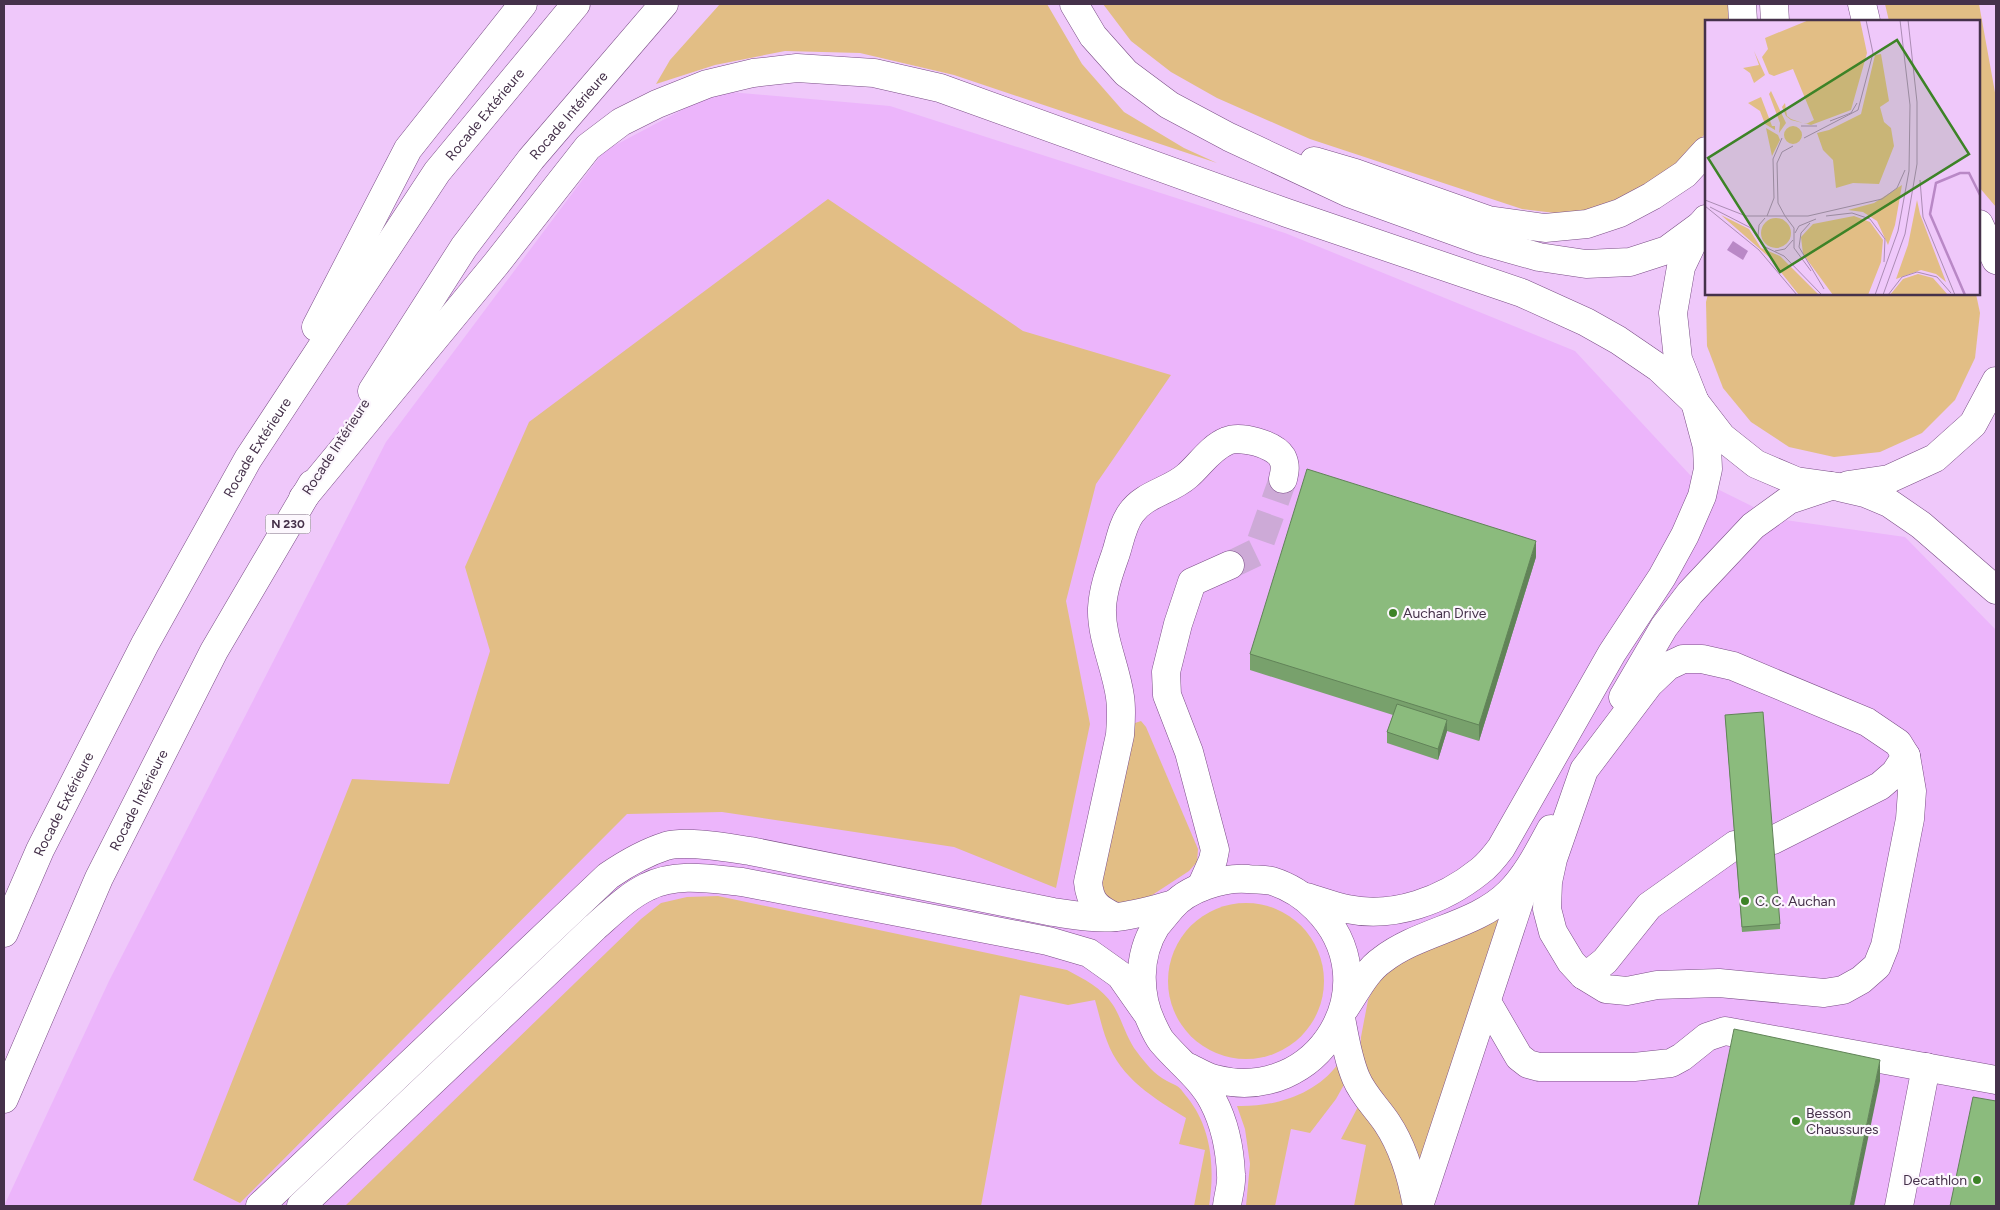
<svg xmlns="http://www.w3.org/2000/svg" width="2000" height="1210" viewBox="0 0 2000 1210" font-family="Figtree,sans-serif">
	<rect width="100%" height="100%" fill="#efc8fa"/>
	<path fill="#ecb5fb" d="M718,91L890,106L1285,233L1575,351L1691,476L1778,519L1905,537L1996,630V1206H4L109,981L386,442L604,151Z"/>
	<g fill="#e2be85">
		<path d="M720,4H1047L1082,64L1124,112L1184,148L1217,163L954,75L860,53L785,51L715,65L656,84L670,60Z"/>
		<path d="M1103,4H1732V21H1706V133L1670,171L1624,200L1596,210L1563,214L1522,209L1310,139L1217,98L1171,72L1131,41Z"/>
		<path d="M1885,4H1979L1996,98V207L1979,187V21H1889Z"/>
		<path d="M828,199L1023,331L1171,375L1096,484L1066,601L1090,724L1056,888L954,847L722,812L627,814L240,1203L193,1180L352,779L449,784L490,651L465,567L529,422Z"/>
		<path d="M1708,294H1976L1980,313L1975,358L1955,400L1922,433L1880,452L1834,457L1789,447L1751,422L1723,388L1707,346L1706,302Z"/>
		<path d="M1141,721L1146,727L1198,849L1197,862L1189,871L1140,903L1123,906L1104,896L1099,884L1135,723Z"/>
		<path d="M718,896L1067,970C1084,979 1102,988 1113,1005C1122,1019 1126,1038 1137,1052C1146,1064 1154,1074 1167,1081C1170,1083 1174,1084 1177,1086C1181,1088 1184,1094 1187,1097C1212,1128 1215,1169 1209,1206H1194L1205,1150L1179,1144L1186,1118C1154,1098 1121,1079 1107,1041C1102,1028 1099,1014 1095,1000L1068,1005L1020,995L981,1206H345L641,919L661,903L687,897Z"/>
		<circle cx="1246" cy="981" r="78"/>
		<path d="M1506,916L1420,1167L1367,1076L1360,1056L1361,1037L1368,1000L1377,982L1396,963Z"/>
		<path d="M1338,1064L1346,1081L1336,1099L1310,1133L1291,1129L1275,1206H1246L1250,1164L1245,1129L1237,1106C1275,1107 1315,1095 1338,1064Z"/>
		<path d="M1360,1103L1391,1155L1405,1206H1354L1366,1145L1341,1139Z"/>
	</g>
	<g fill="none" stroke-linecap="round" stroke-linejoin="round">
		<path stroke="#cdaad7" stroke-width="28" stroke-dasharray="28 14" stroke-linecap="butt" d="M1230,565L1257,552L1283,479"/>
		<defs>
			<g id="minor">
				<path d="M1683,659H1702L1733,666L1867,722L1898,743L1906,756L1912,791L1910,819L1885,946L1877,966L1861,980L1843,990L1824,993L1719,983L1657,985L1627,991L1606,989L1583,975L1571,962L1553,932L1547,909L1548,882L1553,859L1584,770L1649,684L1668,666Z"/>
				<path d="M1623,697L1664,627L1690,593L1753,526L1789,500L1831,486"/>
				<path d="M1201,887L1213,860L1215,850L1189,752L1167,695L1166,672L1178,624L1192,582L1230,565"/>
				<path d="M1306,897C1320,901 1333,906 1347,909C1394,919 1444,900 1480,871C1488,865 1495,856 1501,848L1612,653L1662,577L1685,535L1702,496L1708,469L1707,447L1695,402"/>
				<path d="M1115,917C1097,908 1090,903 1088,882L1120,735C1121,722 1122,710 1120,697C1116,667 1101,638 1102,608C1103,589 1110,570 1116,553C1120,540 1123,524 1131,513C1144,494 1170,491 1187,476C1200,465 1210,448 1227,441C1240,435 1274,444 1282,457C1286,465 1285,471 1283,479"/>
				<path d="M1583,975L1595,969L1605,961L1649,906L1735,845L1773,840L1880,786L1895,773L1906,756"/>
				<path d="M1487,1002L1519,1057L1528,1064L1539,1067H1634L1671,1063L1682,1057L1707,1037L1725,1031L1996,1080"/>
				<path d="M1345,1008C1356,992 1366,971 1382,960C1419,931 1476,926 1509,893C1527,875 1539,851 1551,829"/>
				<path d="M1341,1018C1345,1039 1348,1059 1356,1078C1363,1095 1377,1108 1387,1123C1403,1147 1412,1178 1417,1206"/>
				<path d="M1186,1066C1195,1070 1205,1077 1215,1079C1318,1106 1392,984 1316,908C1304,896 1288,886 1272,881C1264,879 1255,880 1248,879C1224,877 1187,888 1171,908C1166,914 1161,920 1156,926C1137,956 1138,996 1153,1026C1156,1032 1159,1039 1163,1043C1179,1062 1201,1078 1213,1101C1224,1122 1230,1150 1231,1175C1232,1185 1228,1196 1227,1206"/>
				<path d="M260,1206L608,876C627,863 644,853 666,846C687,840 729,848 750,851L1053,912C1074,915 1095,919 1116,917C1136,915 1155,909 1174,904"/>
				<path d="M301,1206L595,927C611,913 628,896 647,887C676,872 712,879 742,882L1048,941L1089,953L1120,975L1146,1012"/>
				<path d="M1419,1206L1528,875"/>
				<path d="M1899,1206L1926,1067"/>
			</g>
			<g id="major">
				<path d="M1774,4L1775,21"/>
				<path d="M1862,4L1866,21"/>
				<path d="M1706,219L1701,225L1681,267L1673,313L1678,359L1695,402L1722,437L1756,464L1796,481L1839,487L1865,493L1889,503L1921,525L1996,590"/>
				<path d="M1979,224L1996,260"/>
				<path d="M1848,485L1889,479L1935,458L1973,424L1996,381"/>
			</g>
			<g id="highway">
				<path d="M1074,4L1093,36L1126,73L1169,105L1229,137L1349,193L1482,241L1539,257L1586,264L1630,262L1667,250L1701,225"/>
				<path d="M1742,4L1743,21"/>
				<path d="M1314,161L1355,173L1488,220L1545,228L1587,224L1620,213L1652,196L1685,174L1706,151"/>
				<path d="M316,327L408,149L523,4"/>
				<path id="s1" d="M372,391L464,247L531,159L664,4"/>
				<path d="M303,498L496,264L588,147L621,122L657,104L707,84L753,73L797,68L874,73L940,88L1287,213L1522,293L1586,322L1618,340L1659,368L1695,402"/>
				<path id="s2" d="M4,933L40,850L145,644L248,459L437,172L576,4"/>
				<path id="s3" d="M4,1099L99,878L214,651L312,484"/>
			</g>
		</defs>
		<use href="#minor" stroke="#7a4e86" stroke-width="29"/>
		<use href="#major" stroke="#7a4e86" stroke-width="29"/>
		<use href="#highway" stroke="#7a4e86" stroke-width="29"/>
		<use href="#minor" stroke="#fff" stroke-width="28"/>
		<use href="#major" stroke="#fff" stroke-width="28"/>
		<use href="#highway" stroke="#fff" stroke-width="28"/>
	</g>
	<g fill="#78a16c">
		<path d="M1536,557L1479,741L1447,731L1438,760L1387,743V732L1393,715L1250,670V654Z"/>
		<path d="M1725,715L1780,924V929L1742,932Z"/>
	</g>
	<g fill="#618358">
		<path d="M1536,541V557L1479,741V725Z"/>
		<path d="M1447,720V731L1438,760V749Z"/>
		<path d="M1880,1060V1081L1854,1206H1850Z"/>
	</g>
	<g fill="#8bbb7d" stroke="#618358">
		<path d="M1307,469L1536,541L1479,725L1250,654Z"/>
		<path d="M1397,704L1447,720L1438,749L1387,732Z"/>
		<path d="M1763,712L1780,924L1742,927L1725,715Z"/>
		<path d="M1734,1029L1880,1060L1850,1206H1698Z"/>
		<path d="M1973,1097L1996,1101V1206H1950Z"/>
	</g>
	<g fill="#3d8327" stroke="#fcf7fd" stroke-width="2">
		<circle cx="1393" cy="613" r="5"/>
		<circle cx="1745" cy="901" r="5"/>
		<circle cx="1796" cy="1121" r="5"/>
		<circle cx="1977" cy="1180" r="5"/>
	</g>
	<g text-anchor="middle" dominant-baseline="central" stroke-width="4.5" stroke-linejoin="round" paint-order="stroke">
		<rect fill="#fcf7fd" stroke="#7c6c80" stroke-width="1" x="265.5" y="514.5" width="45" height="19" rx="4"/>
		<g font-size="12" font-weight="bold" fill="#45314a">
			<text x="288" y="524">N 230</text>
		</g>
		<g font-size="14" fill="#45314a" stroke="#fcf7fd">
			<text stroke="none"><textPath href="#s2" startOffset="952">Rocade Extérieure</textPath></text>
			<text stroke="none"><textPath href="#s1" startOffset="339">Rocade Intérieure</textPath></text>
			<text transform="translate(336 447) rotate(-57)">Rocade Intérieure</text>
			<text stroke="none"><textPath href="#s2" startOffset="548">Rocade Extérieure</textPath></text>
			<text stroke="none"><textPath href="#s3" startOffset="328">Rocade Intérieure</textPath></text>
			<text stroke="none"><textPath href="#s2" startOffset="142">Rocade Extérieure</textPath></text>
		</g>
		<g font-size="14" fill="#45314a" stroke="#fcf7fd" text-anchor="start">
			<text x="1403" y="613">Auchan Drive</text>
			<text x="1755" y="901">C. C. Auchan</text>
			<text x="1806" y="1113">Besson<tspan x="1806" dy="16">Chaussures</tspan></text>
			<text x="1967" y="1180" text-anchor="end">Decathlon</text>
		</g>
	</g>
	<g transform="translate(1705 20)">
		<rect width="275" height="275" fill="#efc8fa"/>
		<path d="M104,0H155L162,33L146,90L106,105L86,100L81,96L77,87L80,83L82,96L86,99L101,104L109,100L88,49L69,56L64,54L57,37L63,29L60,18ZM49,31L60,55L49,63L45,53L38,48L54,45ZM176,34L184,81L175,87L179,102L186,108L189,126L174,164L148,163L131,168L128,140L118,130L112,113L124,110L156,94L170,35ZM66,71L81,103L74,113L75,103L64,74ZM56,77L67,106H70V110L60,104L55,91L43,83ZM79 115a9 9 0 1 1 18 0a9 9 0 1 1-18 0ZM61,108L73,115L75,120L67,136ZM197,165L190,205L183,225L172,201L158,192L143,190L169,183ZM212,180L215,194L241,262L231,254L216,250L191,259L203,225ZM16,195L44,209L56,228L75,236L114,275H94L64,237ZM149,196L165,202L178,220L176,242L163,275H128L98,234L96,217L108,204ZM56 213a15 15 0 1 1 30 0a15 15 0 1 1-30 0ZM213,254L228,258L243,275H185L198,259Z" fill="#e2be85"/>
		<path d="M28,221L43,231L38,240L22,230Z" fill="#b988c6"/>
		<path fill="none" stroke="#b988c6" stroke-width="2.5" d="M260,275L225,194L231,163L255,153H264L275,175"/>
		<path fill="none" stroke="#ab8cb4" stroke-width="1" d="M125,101L146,93L152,83M96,106H112M99,118L153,90L168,33L161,0M215,160L218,197L250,275M0,180L41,196H80L89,208V228L106,251M0,186L54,230L92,275M5,187L46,208L58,226L79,236L117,275M62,196L69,178L68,139L77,118M80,196L73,183L72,143L77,132L88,126M80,196H103L177,179L192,168L200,150M121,196L147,193L165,199L180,219L179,242M105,203L96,213L94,227L119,269M90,213L94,206L111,199M53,216L54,205L60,198M70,231L80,229L88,220M170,275L193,211L204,151L205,85L195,0M178,275L200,214L212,144V82L203,0M183,275L197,257L212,252L232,257L246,273"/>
		<path fill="#3d8327" fill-opacity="0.15" stroke="#3d8327" stroke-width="2.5" d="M192,20L264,134L75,252L3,138Z"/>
		<rect width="275" height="275" fill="none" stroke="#45314a" stroke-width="2.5"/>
	</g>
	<rect width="2000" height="1210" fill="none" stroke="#45314a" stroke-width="10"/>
</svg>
